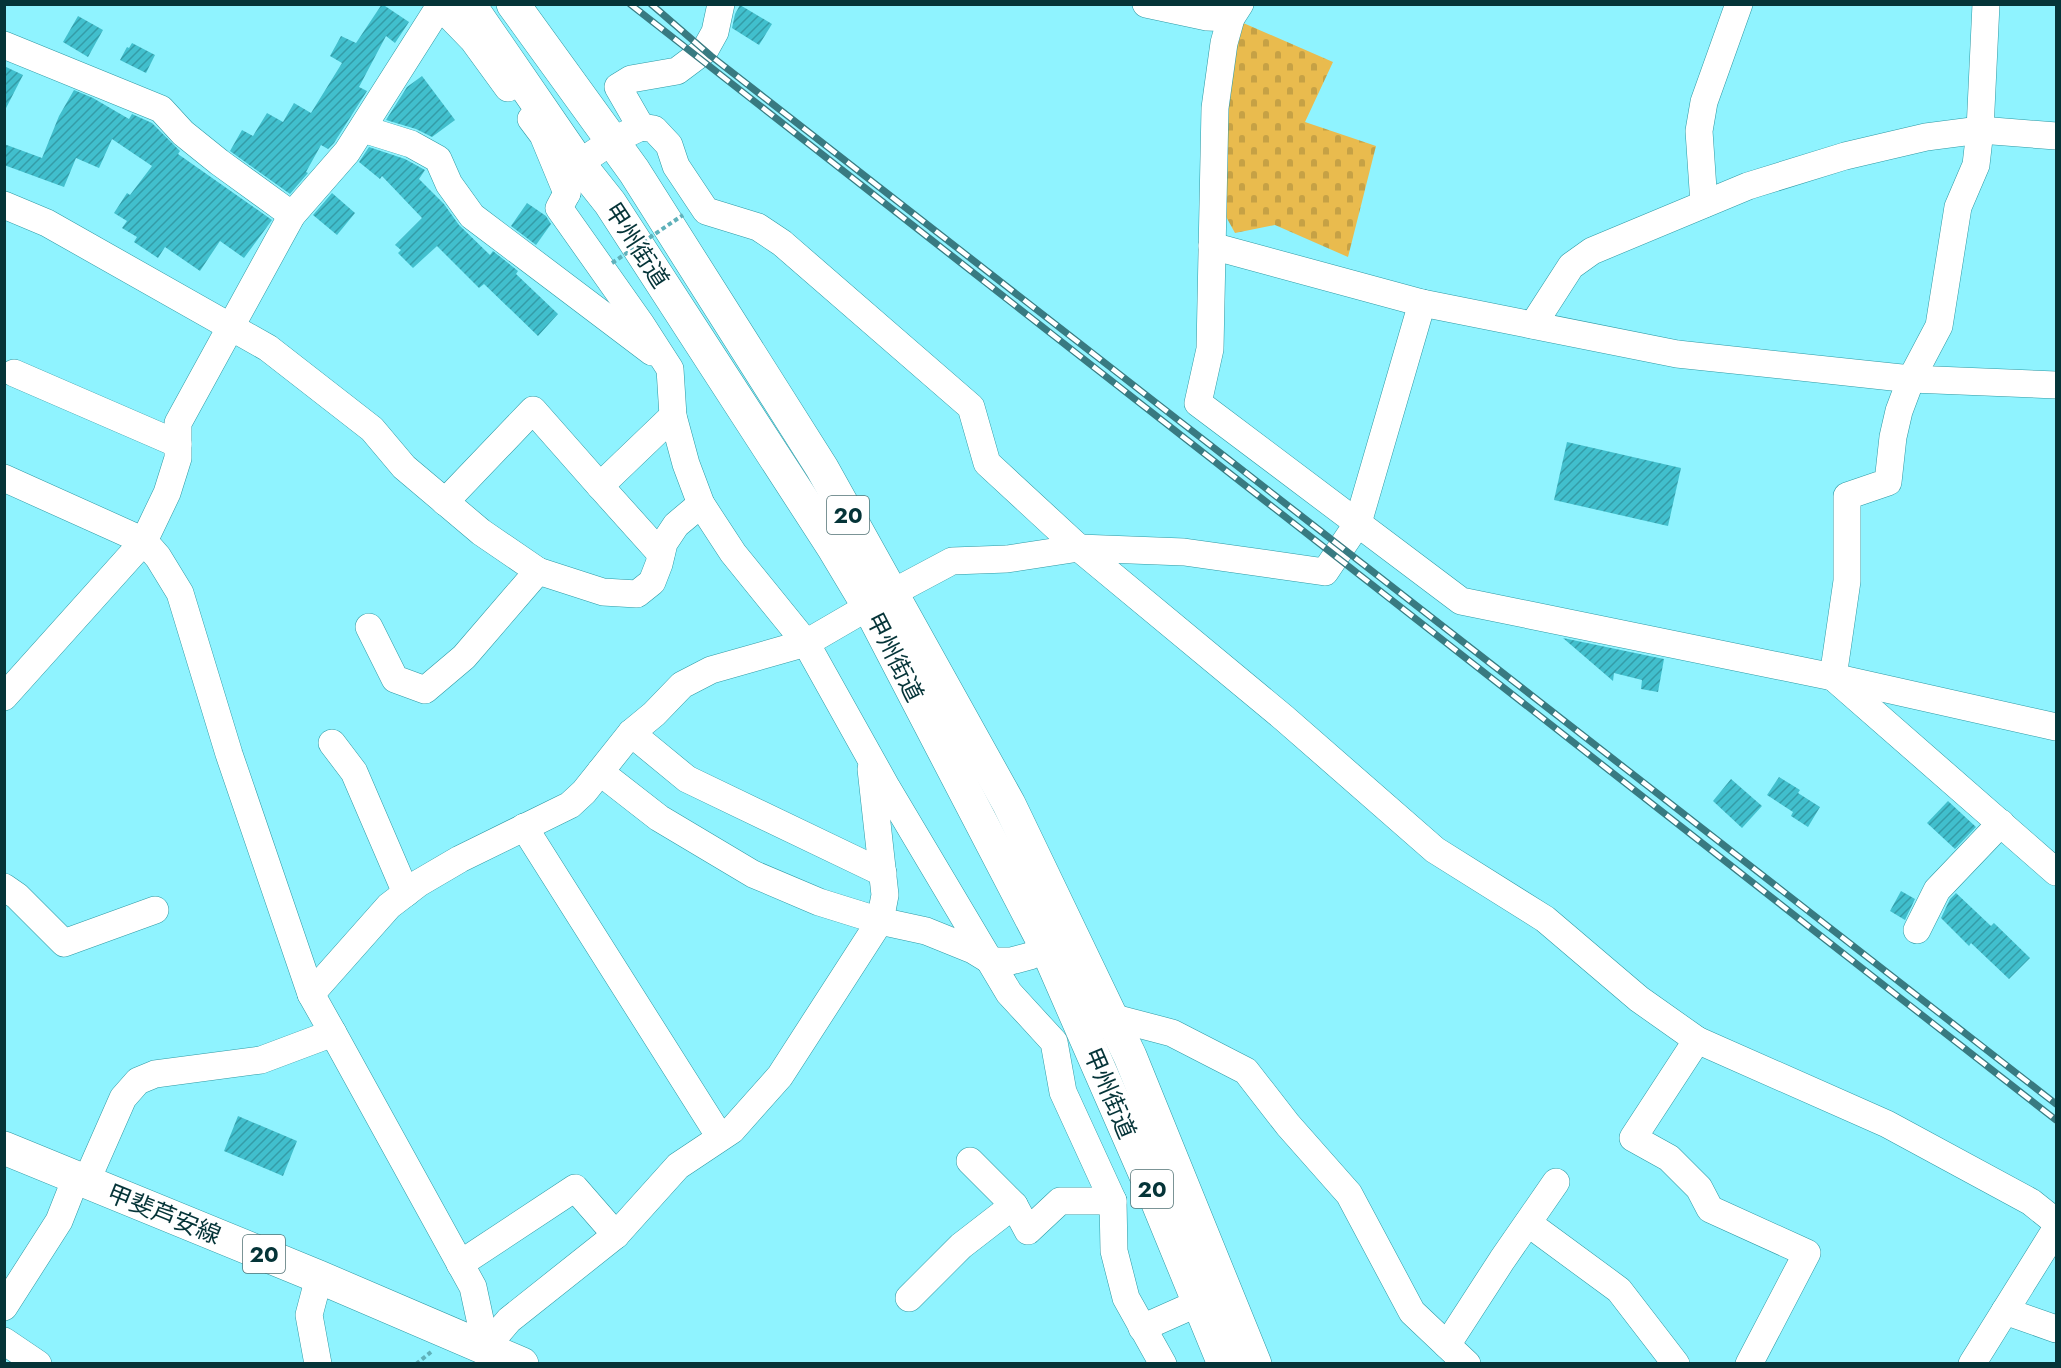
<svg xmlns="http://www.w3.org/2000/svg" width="2061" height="1368" viewBox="0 0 2061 1368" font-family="Jost,'Noto Sans JP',sans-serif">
	<defs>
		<pattern id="cemetery-stones" width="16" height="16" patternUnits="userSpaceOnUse" patternTransform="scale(1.5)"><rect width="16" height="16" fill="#e9bb4e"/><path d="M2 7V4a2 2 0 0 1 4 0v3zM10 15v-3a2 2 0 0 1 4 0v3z" fill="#c6a145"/></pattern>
		<pattern id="building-hatch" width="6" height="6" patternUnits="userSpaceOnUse" patternTransform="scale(1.5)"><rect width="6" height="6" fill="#41bfcd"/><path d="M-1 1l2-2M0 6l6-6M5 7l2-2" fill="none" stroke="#349ca7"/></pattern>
	</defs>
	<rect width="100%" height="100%" fill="#8ff3ff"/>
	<path fill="url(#cemetery-stones)" d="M1241,22L1333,62L1305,122L1376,146L1348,257L1275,225L1235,233L1218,202L1223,112Z"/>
	<g fill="url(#building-hatch)">
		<path d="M382,4L409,22L395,43L386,36L359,87L367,91L334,143L328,149L321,145L306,172L308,173L290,194L230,151L242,130L253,136L267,113L283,122L294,103L311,113L342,63L330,56L341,36L356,43Z"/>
		<path d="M740,5L772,24L759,45L732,28L735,14Z"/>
		<path d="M78,16L103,30L88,57L63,42Z"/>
		<path d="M132,43L155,55L146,73L120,60L127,47L129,48Z"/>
		<path d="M4,66L23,75L4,112Z"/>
		<path d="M422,76L455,120L432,137L416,129L386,120L407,87Z"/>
		<path d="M74,90L93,98L129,119L132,114L152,123L180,151L178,154L272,220L244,258L220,241L200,271L165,247L158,258L134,242L137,237L122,228L127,221L114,213L127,193L130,195L152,166L112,139L99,168L76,158L64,187L4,165V144L42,158L59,116Z"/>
		<path d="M369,147L405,159L425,170L419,179L444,204L459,225L490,255L493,251L518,271L516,274L558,314L538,336L484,284L479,288L437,246L413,268L398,253L401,250L395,245L422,218L382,176L380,179L359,162Z"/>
		<path d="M332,193L355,213L337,235L313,215Z"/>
		<path d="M527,203L546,216L551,224L536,245L511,226Z"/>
		<path d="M1567,442L1681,468L1668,526L1554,500Z"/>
		<path d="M1563,638L1664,659L1658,692L1641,689L1642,680L1614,673L1613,681Z"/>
		<path d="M1779,777L1800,790L1798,793L1820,807L1808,827L1791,816L1793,812L1767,795Z"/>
		<path d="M1731,779L1762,806L1742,828L1713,801Z"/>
		<path d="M1948,801L1976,827L1955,849L1927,823Z"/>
		<path d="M1901,891L1915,899L1905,920L1890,911Z"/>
		<path d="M1956,893L1991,926L1994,923L2030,958L2009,979L1971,943L1969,946L1941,918L1950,899Z"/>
		<path d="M238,1116L297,1141L283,1176L224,1151Z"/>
	</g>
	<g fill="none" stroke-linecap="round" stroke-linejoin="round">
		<defs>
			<g id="minor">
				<path d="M438,4L473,40L508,88"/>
				<path d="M721,4L715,32L705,50L677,71L631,79L618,87L641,127L612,141L569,170L567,193L559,208L641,324L670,369L673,416L686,464L701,504L733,553L806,643L887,788L1009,993L1054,1042L1063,1092L1113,1201L1114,1251L1126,1298L1163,1364"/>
				<path d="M1146,4L1207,17L1231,18"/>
				<path d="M1240,4L1231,18L1224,43L1215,108L1210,349L1198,403L1461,601L1833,677L2056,727"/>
				<path d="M1986,4L1980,130L1976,165L1958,207L1939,326L1911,379L1899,411L1893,437L1888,482L1847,496V581L1833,677L2056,872"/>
				<path d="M4,45L161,109L183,133L219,162L292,215"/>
				<path d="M531,119L543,135L567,193"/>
				<path d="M641,127L654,129L669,145L676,166L706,211L758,227L782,243L971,407L987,463L1079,548L1284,718L1435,850L1545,919L1639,999L1697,1040L1887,1124L2031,1202L2056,1222"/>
				<path d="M363,129L411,144L438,159L449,184L472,216L652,352"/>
				<path d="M1704,204L1699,131L1704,102L1739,4"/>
				<path d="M4,205L47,223L268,348L372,429L404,467L481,532L538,571L603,592L637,594L652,582L659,564L664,543L676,525L701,504"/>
				<path d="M1212,246L1422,303L1677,354L1911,379L2056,385"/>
				<path d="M1533,325L1571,266L1592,251L1748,186L1845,156L1926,137L1980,130L2056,136"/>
				<path d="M14,373L178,444"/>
				<path d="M4,478L144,541L158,557L180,593L229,754L311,994L333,1033L261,1060L155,1074L138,1081L123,1098L86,1182"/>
				<path d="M600,486L661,554"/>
				<path d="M445,502L533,410L600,486L673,416"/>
				<path d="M369,627L395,679L425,690L464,657L538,571"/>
				<path d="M4,697L144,541L167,493L178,458V423L292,215L347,152L441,4"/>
				<path d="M631,733L687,779L883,873"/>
				<path d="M332,743L354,772L406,893"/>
				<path d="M600,772L659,818L753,874L819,902L880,921L926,931L973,950L991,961H1011L1030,956L1046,947"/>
				<path d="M524,827L720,1137"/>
				<path d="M4,887L17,896L64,943L155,910"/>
				<path d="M1917,930L1937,890L2001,823"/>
				<path d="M311,994L389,906L419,883L460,859L570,805L584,792L631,733L654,714L682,685L711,670L806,643L892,593L952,561L1007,559L1079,548L1184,552L1325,572L1358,523L1422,303"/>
				<path d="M1111,1017L1172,1033L1246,1071L1288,1125L1349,1194L1412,1312L1467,1364"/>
				<path d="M333,1033L473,1287L486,1347"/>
				<path d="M1697,1040L1633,1138L1669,1158L1699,1188L1710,1209L1807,1253L1749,1364"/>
				<path d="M970,1161L1014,1205"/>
				<path d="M1528,1223L1619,1290L1676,1364"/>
				<path d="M460,1264L575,1188L616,1235"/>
				<path d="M909,1298L961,1246L1014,1205L1028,1231L1060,1201H1113"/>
				<path d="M4,1307L59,1221L76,1178"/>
				<path d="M2005,1311L2056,1329"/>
				<path d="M1142,1328L1187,1308"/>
				<path d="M4,1341L38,1364"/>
				<path d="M1447,1345L1502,1260L1556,1182"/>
				<path d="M486,1347L509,1320L616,1235L678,1166L732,1130L780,1076L880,921L885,895L871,769"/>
				<path d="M318,1364L309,1315L319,1277"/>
				<path d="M1972,1364L2056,1229"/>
			</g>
			<path id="major" d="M4,1148L319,1277L522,1364"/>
			<g id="highway">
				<path d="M469,4L579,164L610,203L833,547L869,607L1046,947L1157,1201L1224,1364"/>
				<path d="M513,4L634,171L822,468L1009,804L1130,1056L1255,1364"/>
			</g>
		</defs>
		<use href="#minor" stroke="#2d99a4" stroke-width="28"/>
		<use href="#major" stroke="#2d99a4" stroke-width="34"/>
		<use href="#highway" stroke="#2d99a4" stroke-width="34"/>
		<path stroke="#5fb1ba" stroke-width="4" stroke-dasharray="4.5 3" stroke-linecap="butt" d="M416,1364L431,1352"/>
		<use href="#minor" stroke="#fff" stroke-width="27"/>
		<use href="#major" stroke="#fff" stroke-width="33"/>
		<use href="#highway" stroke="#fff" stroke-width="33"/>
		<defs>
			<g id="rail">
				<path d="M630,4L2056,1120"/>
				<path d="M651,4L711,56L2056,1104"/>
			</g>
		</defs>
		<use href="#rail" stroke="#387a81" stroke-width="7"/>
		<use href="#rail" stroke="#fff" stroke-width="4.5" stroke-dasharray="14" stroke-linecap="butt"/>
		<path stroke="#5fb1ba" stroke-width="4" stroke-dasharray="4.5 3" stroke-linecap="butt" d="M612,263L683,215"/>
	</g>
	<g text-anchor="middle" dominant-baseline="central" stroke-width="5" stroke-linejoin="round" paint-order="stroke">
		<g fill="#fff" stroke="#507174" stroke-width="1.5">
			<rect x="827" y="496" width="42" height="38" rx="4.5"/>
			<rect x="1131" y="1170" width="42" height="38" rx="4.5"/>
			<rect x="243" y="1235" width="42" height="38" rx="4.5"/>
		</g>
		<g font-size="22" font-weight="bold" fill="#053438">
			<text x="848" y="515">20</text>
			<text x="1152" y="1189">20</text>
			<text x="264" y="1254">20</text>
		</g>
		<g font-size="24" fill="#053438" stroke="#fff">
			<text transform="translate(637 245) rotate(57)">甲州街道</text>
			<text transform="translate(895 657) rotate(63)">甲州街道</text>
			<text transform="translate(1110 1093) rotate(67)">甲州街道</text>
			<text transform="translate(164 1214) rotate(22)">甲斐芦安線</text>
		</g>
	</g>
	<rect width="2061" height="1368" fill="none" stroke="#053438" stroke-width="12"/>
</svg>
